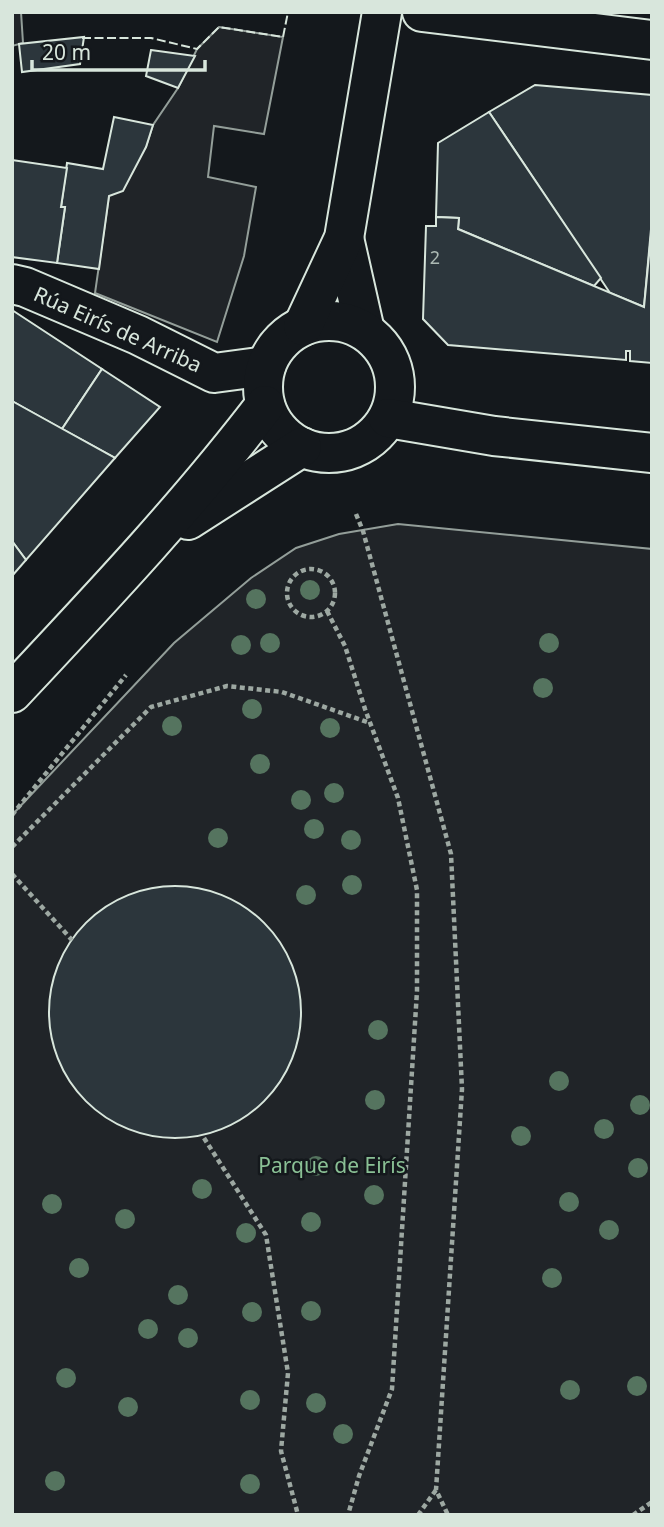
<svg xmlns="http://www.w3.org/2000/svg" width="664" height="1527" viewBox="0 0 664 1527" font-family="'Noto Sans',sans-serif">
	<rect width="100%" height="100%" fill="#14181c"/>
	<g fill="#202428" stroke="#939e99" stroke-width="2">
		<path d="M12,12H21L23,43L12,46Z"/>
		<path d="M219,27L283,37L264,134L214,126L208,177L256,187L244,256L217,342L95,293L109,196L146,147L153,125L178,88L197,49Z"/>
		<path d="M398,524L652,549V1515H12V815L174,643L251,578L296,548L339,534Z"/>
	</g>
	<g fill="#2c363c" stroke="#d8e6dc" stroke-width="2">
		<path d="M84,37L80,64L22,72L19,44Z"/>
		<path d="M151,50L195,56L178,88L146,76Z"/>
		<path d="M535,85L652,95V218L644,307L610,293L489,112Z"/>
		<path d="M489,112L601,278L594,286L458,229L459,218L436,217L438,143Z"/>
		<path d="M114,117L153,125L146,147L123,191L109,196L99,269L57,263L65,207H61L67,163L103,169Z"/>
		<path d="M12,160L67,168L61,207H65L57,263L12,257Z"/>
		<path d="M436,217L459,218L458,229L644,307L652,225V363L630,361V351H626V360L448,345L423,319L426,226H436Z"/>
		<path d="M12,310L102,369L62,429L12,401Z"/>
		<path d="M102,369L160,407L115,458L62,429Z"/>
		<path d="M12,401L115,458L26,560L12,541Z"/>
		<path d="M12,541L26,560L12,576Z"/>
		<circle cx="175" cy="1012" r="126"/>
	</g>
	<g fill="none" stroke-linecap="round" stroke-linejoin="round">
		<defs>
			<g id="minor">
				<path d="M422,12L652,40"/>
				<path d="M344,238L365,331"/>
				<path d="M12,284L25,287L138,335L214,373L266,366"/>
				<circle cx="329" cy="387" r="66"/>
				<path d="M303,326L344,238L382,12"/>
				<path d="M388,418L494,436L652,453"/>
				<path d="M188,520L302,447"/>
				<path d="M12,693C100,599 187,507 265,405"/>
			</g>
		</defs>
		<use href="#minor" stroke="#d8e6dc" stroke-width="42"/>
		<g stroke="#9da8a2" stroke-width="4.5" stroke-dasharray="5 3.5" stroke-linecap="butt">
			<path d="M356,514L363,531L451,854L462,1089L436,1490L448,1515"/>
			<circle cx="311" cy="593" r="24"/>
			<path d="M327,611L345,646L365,709L398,798L417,890V991L392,1389L359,1476L348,1515"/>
			<path d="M12,815L126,675"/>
			<path d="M12,847L151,707L227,686L282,692L370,723"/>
			<path d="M12,874L72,940"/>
			<path d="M204,1138L266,1235L288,1373L281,1451L298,1515"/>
			<path d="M418,1515L436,1490"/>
			<path d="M633,1515L652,1502"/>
		</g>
		<use href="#minor" stroke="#14181c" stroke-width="38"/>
		<path stroke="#d8e6dc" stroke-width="2" stroke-dasharray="9 3.5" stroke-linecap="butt" d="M82,38H151L197,49L219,27L283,37L288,12"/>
	</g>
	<g fill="#55745f">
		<circle cx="310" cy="590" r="10"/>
		<circle cx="256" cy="599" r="10"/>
		<circle cx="270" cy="643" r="10"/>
		<circle cx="549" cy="643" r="10"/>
		<circle cx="241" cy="645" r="10"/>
		<circle cx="543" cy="688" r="10"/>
		<circle cx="252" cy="709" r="10"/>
		<circle cx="172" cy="726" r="10"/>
		<circle cx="330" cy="728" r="10"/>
		<circle cx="260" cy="764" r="10"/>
		<circle cx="334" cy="793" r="10"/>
		<circle cx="301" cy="800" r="10"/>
		<circle cx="314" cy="829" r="10"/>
		<circle cx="218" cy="838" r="10"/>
		<circle cx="351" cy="840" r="10"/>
		<circle cx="352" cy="885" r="10"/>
		<circle cx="306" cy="895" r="10"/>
		<circle cx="378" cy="1030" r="10"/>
		<circle cx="559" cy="1081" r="10"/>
		<circle cx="375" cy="1100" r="10"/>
		<circle cx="640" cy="1105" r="10"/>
		<circle cx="604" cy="1129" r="10"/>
		<circle cx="521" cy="1136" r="10"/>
		<circle cx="316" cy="1166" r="10"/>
		<circle cx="638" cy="1168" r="10"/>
		<circle cx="202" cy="1189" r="10"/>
		<circle cx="374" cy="1195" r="10"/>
		<circle cx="569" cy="1202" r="10"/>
		<circle cx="52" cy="1204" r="10"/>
		<circle cx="125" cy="1219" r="10"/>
		<circle cx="311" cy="1222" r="10"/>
		<circle cx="609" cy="1230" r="10"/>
		<circle cx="246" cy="1233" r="10"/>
		<circle cx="79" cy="1268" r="10"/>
		<circle cx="552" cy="1278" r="10"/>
		<circle cx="178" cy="1295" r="10"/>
		<circle cx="311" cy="1311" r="10"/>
		<circle cx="252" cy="1312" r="10"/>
		<circle cx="148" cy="1329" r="10"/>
		<circle cx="188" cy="1338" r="10"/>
		<circle cx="66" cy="1378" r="10"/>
		<circle cx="637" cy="1386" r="10"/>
		<circle cx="570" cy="1390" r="10"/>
		<circle cx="250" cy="1400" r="10"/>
		<circle cx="316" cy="1403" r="10"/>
		<circle cx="128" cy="1407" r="10"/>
		<circle cx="343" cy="1434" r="10"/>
		<circle cx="55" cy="1481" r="10"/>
		<circle cx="250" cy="1484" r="10"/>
	</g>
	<g text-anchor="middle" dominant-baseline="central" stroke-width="5" stroke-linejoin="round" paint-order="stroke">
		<g font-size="18" fill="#adbab4">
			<text x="435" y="257">2</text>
		</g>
		<g font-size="21" fill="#d8e6dc" stroke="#14181c">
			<text transform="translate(118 329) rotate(24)">Rúa Eirís de Arriba</text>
		</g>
		<g font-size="21" fill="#8ac095" stroke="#14181c">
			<text x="332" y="1165">Parque de Eirís</text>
		</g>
	</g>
	<rect width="664" height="1527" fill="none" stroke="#d8e6dc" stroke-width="28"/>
	<path d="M32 60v10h173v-10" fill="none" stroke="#d8e6dc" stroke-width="3.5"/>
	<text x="42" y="60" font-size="21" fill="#d8e6dc" stroke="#14181c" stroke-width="5" paint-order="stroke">20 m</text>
</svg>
